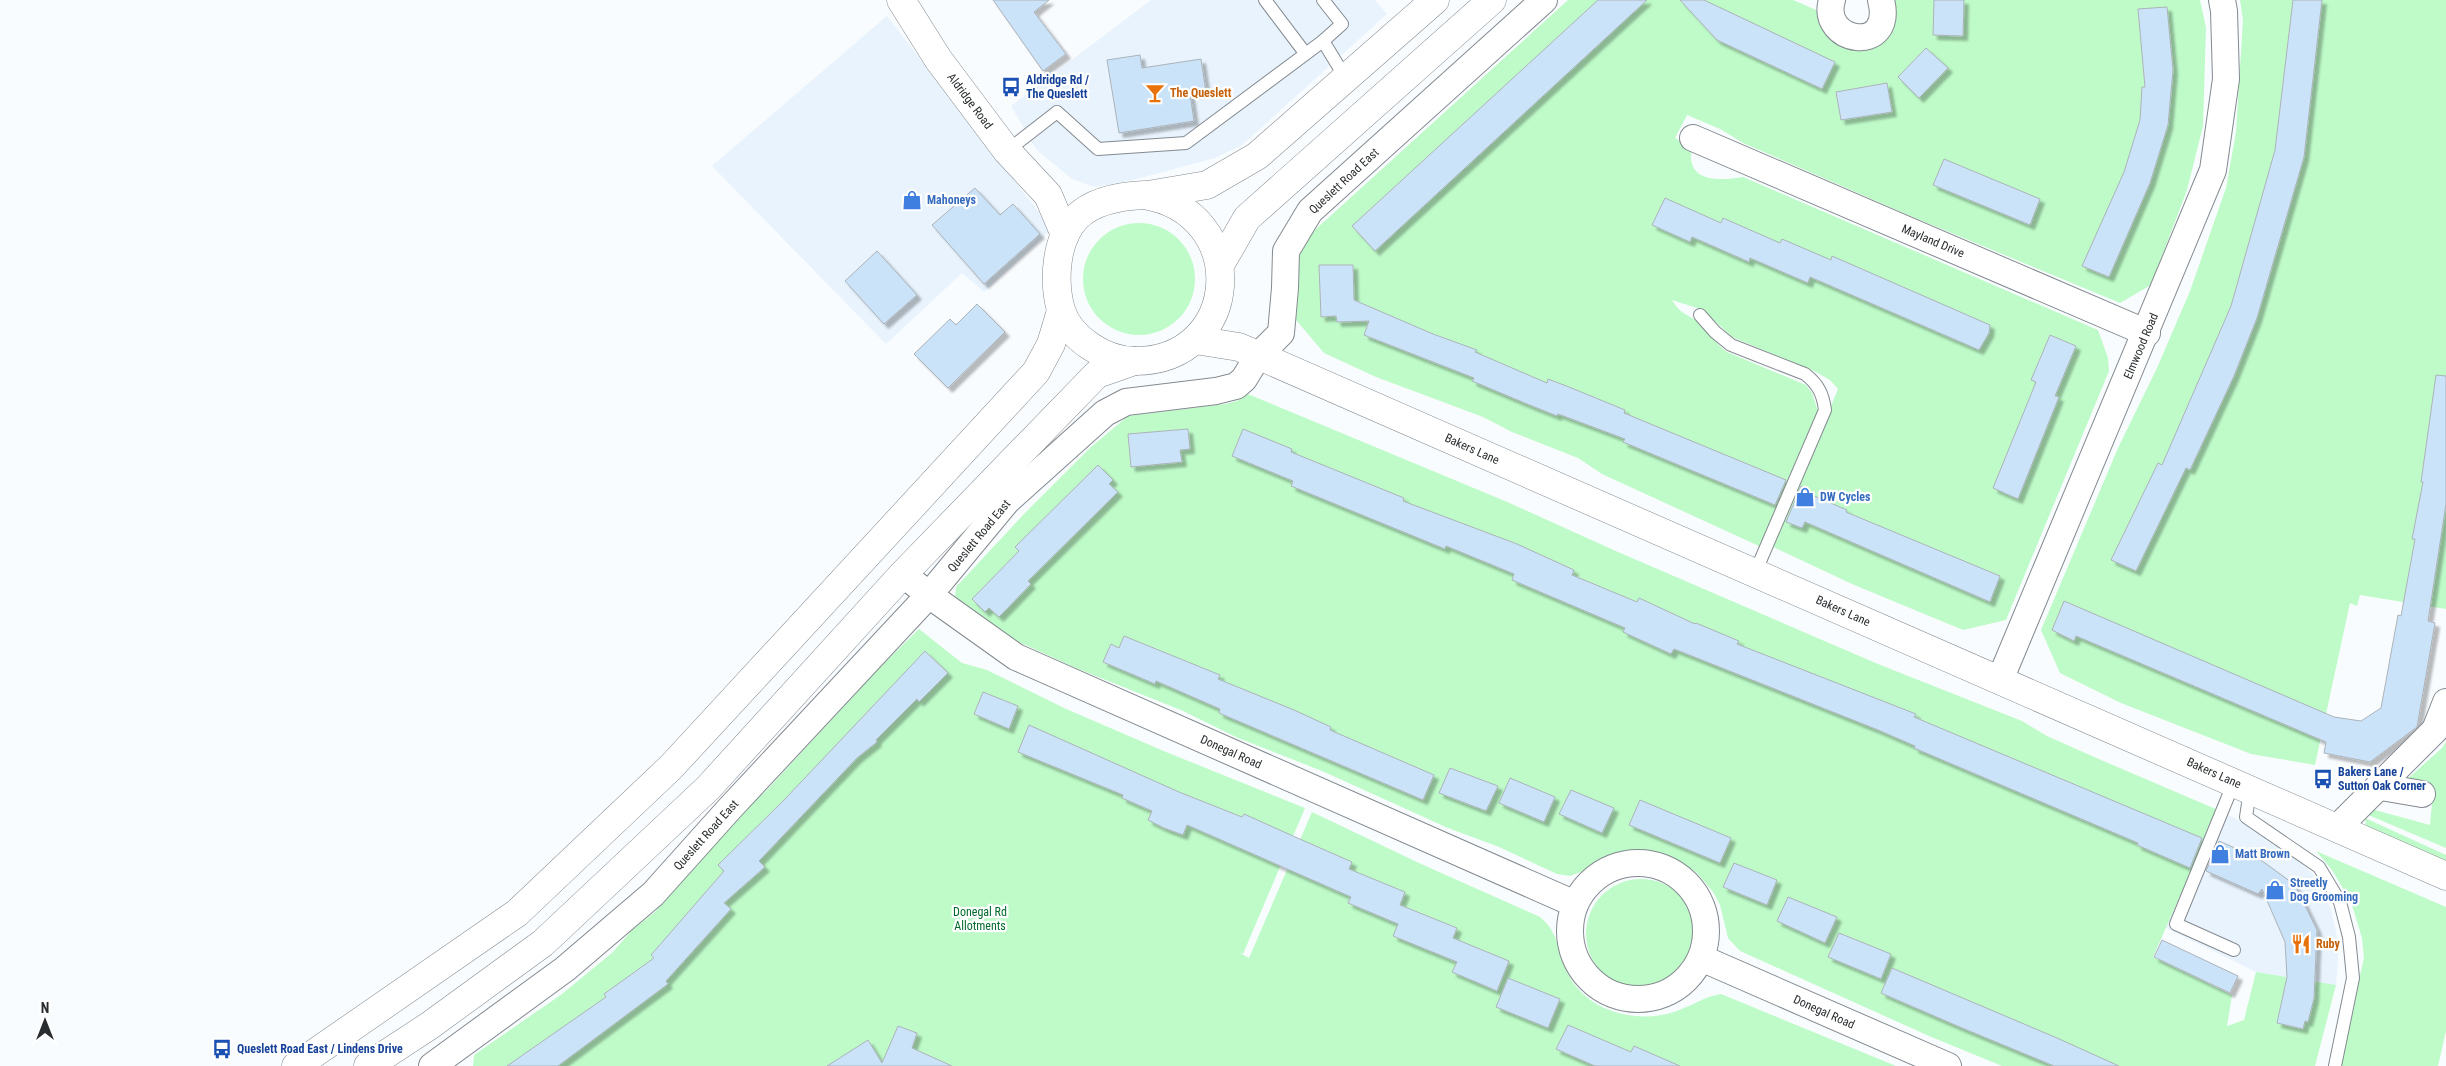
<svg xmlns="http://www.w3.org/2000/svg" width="2446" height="1066" viewBox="0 0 2446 1066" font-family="'Roboto Condensed',sans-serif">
	<defs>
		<filter id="shadow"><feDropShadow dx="4.5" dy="4.5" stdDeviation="1" flood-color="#0004"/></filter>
	</defs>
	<rect width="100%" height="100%" fill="#f9fcff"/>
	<g fill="#e8f3fd">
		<path d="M1151,0H1375L1387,14L1242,145L1215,158L1129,181L1095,187L1072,179L1036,149L1011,106Z"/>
		<path d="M887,16L1052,229L984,292L962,273L886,344L712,166Z"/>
		<path d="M2218,810L2255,828L2300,861L2320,882L2332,913L2339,947L2336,985L2256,972L2166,928Z"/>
	</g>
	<g fill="#befbc8">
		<path d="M1568,0H1793L1884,39C1894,25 1896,17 1893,0H2200L2206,28L2203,126L2187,190L2151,285L2120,303L1913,217L1743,143L1720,129L1687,115L1675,138L1692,147C1685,183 1718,181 1743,177L2098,330L2108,358L2109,371L2006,620L1963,630L1852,584L1773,547L1838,389L1830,380L1814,371L1732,337L1703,310L1672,300C1682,317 1691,314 1702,326C1711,335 1717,345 1727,352L1806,385L1812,393L1818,411L1761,547L1602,474L1578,458L1512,432L1483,417L1376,377L1324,353L1296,320L1295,255L1316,229Z"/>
		<path d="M2240,0H2446V609L2360,595L2357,606L2350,603L2315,765L2251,754L2121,703L2070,678L2060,673L2041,630L2118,448L2157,368L2190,291L2226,188L2236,132L2243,20Z"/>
		<circle cx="1139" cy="279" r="56"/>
		<path d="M1248,394L1505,501L1618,552L1878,664L2022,721L2047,736L2101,760L2218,810L2153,957L2232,995L2227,1026L2244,1020L2256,972L2336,985L2315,1066H2002L1929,1036L1740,951L1728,938L1720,905L1713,892L1696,872L1672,858L1657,853L1628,854L1570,876L1557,874L1499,847L1448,828L1322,771L1238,738L1183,711L1076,668L977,623L955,598L956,587L1024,514L1091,447L1128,416L1225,404L1237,401Z"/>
		<path d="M919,629L962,663L987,670L1064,708L1166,752L1305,808L1243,954L1238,952L1249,958L1312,812L1419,863L1540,917C1559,932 1558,953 1568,974C1587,1012 1637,1024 1674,1012C1690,1007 1705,996 1721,994L1896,1066H473L474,1055L562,994L613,952L632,930L655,912L689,868L745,809L765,792L879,668Z"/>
		<path d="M2446,742V848L2366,814L2369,810H2375L2430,825L2432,803L2411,797L2404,782L2442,748Z"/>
		<path d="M2365,818L2446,855V863L2371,829L2366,825Z"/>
		<path d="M2316,851L2446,907V1031L2438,1066H2339L2364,958L2362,938L2351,902L2332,870Z"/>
		<circle cx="1641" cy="934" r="55"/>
	</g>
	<g fill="#cbe3f8" stroke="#acb3b9" filter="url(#shadow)">
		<path d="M993,0H1049L1034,12L1066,54L1043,71Z"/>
		<path d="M1598,0H1647L1375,251L1352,226Z"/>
		<path d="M1680,0H1704L1835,62L1822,89L1717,40Z"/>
		<path d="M1934,0H1964L1963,36L1933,35Z"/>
		<path d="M2293,0H2322L2304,157L2257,318L2234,376L2190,470L2186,468L2136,571L2111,560L2158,463L2162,465L2231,306L2275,150Z"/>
		<path d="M2167,7L2173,70L2168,125L2150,183L2109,277L2082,266L2124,172L2140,120L2142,87H2145L2138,9Z"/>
		<path d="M1926,48L1948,68L1919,98L1898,77Z"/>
		<path d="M1140,55L1142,68L1201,59L1206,92L1190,94L1194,121L1119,133L1107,60Z"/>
		<path d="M1887,83L1892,112L1841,120L1836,92Z"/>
		<path d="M1944,159L2040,199L2030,225L1933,185Z"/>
		<path d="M975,188L1000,215L1013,204L1040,234L984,284L932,225Z"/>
		<path d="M1665,198L1721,223L1723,218L1780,243L1782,239L1831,260L1832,256L1990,325L1989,333L1979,350L1810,277L1808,283L1750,258L1749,262L1692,237L1690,242L1652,225Z"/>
		<path d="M877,251L917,295L884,324L845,281Z"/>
		<path d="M1319,265H1353L1354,300L1433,334L1477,350L1475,352L1547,383L1548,379L1569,387L1625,410L1624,413L1786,480L1775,505L1623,442L1625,439L1558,414L1557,416L1527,404L1472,381L1474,378L1364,335L1369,321L1337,322L1336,316L1321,317Z"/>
		<path d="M977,304L1005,332L948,388L914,354L950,319L956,325Z"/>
		<path d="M2050,335L2076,346L2055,396L2059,397L2018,499L1993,488L2036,382L2031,380Z"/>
		<path d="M2436,375L2446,376V504L2428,621L2435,623L2417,727L2370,762L2324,753L2326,742L2076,636L2074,641L2052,630L2064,601L2334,717L2361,721L2381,708L2398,615L2401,616L2415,539H2412L2423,482H2421Z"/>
		<path d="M1188,429L1190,449L1180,450L1182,462L1131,467L1128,434Z"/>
		<path d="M1243,429L1292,449L1291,452L1404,498L1403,501L1517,544L1574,570L1572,575L1637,602L1639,598L1695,624L1696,623L1739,641L1737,644L1916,714L1914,717L2202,838L2190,868L2137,845L2138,843L1914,748L1915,746L1878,730L1674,649L1671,654L1623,632L1625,628L1512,580L1514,574L1446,546L1445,549L1291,486L1293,481L1232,456Z"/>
		<path d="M1098,465L1113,480L1109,484L1118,492L1028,581L1031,584L999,617L989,608L985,612L972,599L1019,551L1015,547Z"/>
		<path d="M1801,486L1806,488L1805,492L1847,510L1846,512L2000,576L1990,602L1805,522L1802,528L1786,522Z"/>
		<path d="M1124,636L1220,675L1218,679L1294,710L1331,727L1330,730L1434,775L1423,800L1219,713L1220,709L1156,681L1155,684L1103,662L1111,644L1119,648Z"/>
		<path d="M925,651L948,673L919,702L917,699L876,740L877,742L857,758L759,861L765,867L724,903L731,909L666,981L668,984L558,1066H507L606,997L604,994L654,958L651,955L724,871L718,865L784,800Z"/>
		<path d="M983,692L1018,706L1009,729L974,714Z"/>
		<path d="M1029,725L1179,792L1242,817L1244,814L1293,836L1352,862L1349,869L1405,892L1400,905L1457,928L1453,938L1509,961L1497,991L1452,972L1457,962L1393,936L1398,924L1348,903L1351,897L1187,825L1183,835L1164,828L1148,820L1152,811L1122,798L1123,795L1018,752Z"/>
		<path d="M1450,768L1498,786L1486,811L1439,793Z"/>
		<path d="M1510,778L1555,797L1544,822L1499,803Z"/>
		<path d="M1571,790L1614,808L1602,833L1559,814Z"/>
		<path d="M1640,800L1731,838L1720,863L1629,825Z"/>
		<path d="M2219,841L2258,858L2295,885L2317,930L2314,998L2308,1022L2305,1021L2303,1029L2277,1023L2287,977L2285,942L2262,889L2258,894L2206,871Z"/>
		<path d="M1734,863L1777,880L1767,905L1723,887Z"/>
		<path d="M1788,897L1837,917L1825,943L1777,921Z"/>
		<path d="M1839,933L1891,954L1881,979L1828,957Z"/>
		<path d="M2162,940L2238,976L2230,993L2154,957Z"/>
		<path d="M1892,968L2057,1038L2119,1066H2054L1962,1028L1881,993Z"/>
		<path d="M1508,978L1560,999L1548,1028L1496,1007Z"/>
		<path d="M1568,1025L1631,1052L1634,1046L1680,1066H1595L1556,1049Z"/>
		<path d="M898,1026L917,1033L912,1048L952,1066H827L868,1040L882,1063Z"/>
	</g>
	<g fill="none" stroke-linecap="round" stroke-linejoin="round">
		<defs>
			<g id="lane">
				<path d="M1265,0L1305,53"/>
				<path d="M1323,41L1342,24L1323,0"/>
				<path d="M1007,151L1057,112L1098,149L1186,143L1323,41L1345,77"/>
				<path d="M1700,315L1715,332L1731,345L1805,374C1818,384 1823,394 1825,410L1755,573"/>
				<path d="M2250,790L2246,817L2319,867L2340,902L2349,937L2353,978L2335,1066"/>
				<path d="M2234,950L2176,924L2234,782"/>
			</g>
			<g id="street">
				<path d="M1832,0C1819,43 1895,56 1881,0"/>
				<path d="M1693,138L2147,333"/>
				<path d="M903,574L929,595L1016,657L1575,904"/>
				<path d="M2000,680L2213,170L2226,79L2224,11L2222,0"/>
				<path d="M2381,787L2422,794"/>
				<path d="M2337,828L2435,730L2446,702"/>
				<circle cx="1638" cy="931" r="68"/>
				<path d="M1701,958L1948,1066"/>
				<path d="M432,1066L565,969L653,894L731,807L929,595L1007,501L1105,413L1126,402L1216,391L1236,386L1244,379L1258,356L1281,333L1285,288L1286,251L1310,211L1544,0"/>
			</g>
			<g id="secondary">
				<path d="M901,0L938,59L1007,151L1048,195L1065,235"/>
				<path d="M1195,340L1239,347L2446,876"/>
			</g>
			<g id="highway">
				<path d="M1144,195C1252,213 1242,361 1135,361C1106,361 1070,339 1061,310C1053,282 1055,239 1077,217C1094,200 1122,196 1144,195Z"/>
				<path d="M1148,195L1207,185L1257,156L1435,0"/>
				<path d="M1220,265L1247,218L1492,0"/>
				<path d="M296,1066L517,913L671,767L1036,372L1051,344L1061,311"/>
				<path d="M368,1066L429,1026L543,943L708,788L903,574L1097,374L1134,361"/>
			</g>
		</defs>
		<use href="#lane" stroke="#848a90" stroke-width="14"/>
		<use href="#street" stroke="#848a90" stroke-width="28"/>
		<use href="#secondary" stroke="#848a90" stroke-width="29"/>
		<use href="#highway" stroke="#848a90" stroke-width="29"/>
		<use href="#lane" stroke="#fff" stroke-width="12"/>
		<use href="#street" stroke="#fff" stroke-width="26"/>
		<use href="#secondary" stroke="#fff" stroke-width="28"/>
		<use href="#highway" stroke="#fff" stroke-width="28"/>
	</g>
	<defs>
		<symbol id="bus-bare" viewBox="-9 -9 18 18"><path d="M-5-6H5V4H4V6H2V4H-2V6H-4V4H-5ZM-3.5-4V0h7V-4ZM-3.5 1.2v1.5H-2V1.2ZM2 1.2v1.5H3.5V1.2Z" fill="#1a4fb4" stroke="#fff" stroke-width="2.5" paint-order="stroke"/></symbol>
		<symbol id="bar-bare" viewBox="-9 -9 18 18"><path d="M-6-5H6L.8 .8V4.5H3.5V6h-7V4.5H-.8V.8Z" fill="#e8710a" stroke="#fff" stroke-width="2.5" paint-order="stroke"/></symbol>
		<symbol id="shop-bare" viewBox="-9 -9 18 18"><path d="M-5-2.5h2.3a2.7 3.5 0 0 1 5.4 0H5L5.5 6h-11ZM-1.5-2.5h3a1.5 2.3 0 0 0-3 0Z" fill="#3f7fe0" stroke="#fff" stroke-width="2.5" paint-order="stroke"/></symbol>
		<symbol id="restaurant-bare" viewBox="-9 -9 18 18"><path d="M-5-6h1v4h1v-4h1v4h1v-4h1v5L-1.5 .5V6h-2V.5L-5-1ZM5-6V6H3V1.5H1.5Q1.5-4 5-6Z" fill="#e8710a" stroke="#fff" stroke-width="2.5" paint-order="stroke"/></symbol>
	</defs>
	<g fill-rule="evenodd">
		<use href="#bus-bare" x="997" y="73" width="28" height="28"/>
		<use href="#bar-bare" x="1141" y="79" width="28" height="28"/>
		<use href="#shop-bare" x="898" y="186" width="28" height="28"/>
		<use href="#shop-bare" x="1791" y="483" width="28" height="28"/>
		<use href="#bus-bare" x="2309" y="765" width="28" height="28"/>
		<use href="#shop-bare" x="2206" y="840" width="28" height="28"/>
		<use href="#shop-bare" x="2261" y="876" width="28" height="28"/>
		<use href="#restaurant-bare" x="2287" y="930" width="28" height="28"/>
		<use href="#bus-bare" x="208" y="1035" width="28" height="28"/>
	</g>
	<g text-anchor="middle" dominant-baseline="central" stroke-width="4.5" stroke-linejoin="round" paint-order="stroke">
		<g font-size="12" font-weight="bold" fill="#164399" stroke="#fff" text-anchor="start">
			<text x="1026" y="80">Aldridge Rd /<tspan x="1026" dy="14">The Queslett</tspan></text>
			<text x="2338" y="772">Bakers Lane /<tspan x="2338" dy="14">Sutton Oak Corner</tspan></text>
			<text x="237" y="1049">Queslett Road East / Lindens Drive</text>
		</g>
		<g font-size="12" font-weight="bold" fill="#c56008" stroke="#fff" text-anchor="start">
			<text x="1170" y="93">The Queslett</text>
			<text x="2316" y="944">Ruby</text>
		</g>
		<g font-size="12" fill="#2a2d2f" stroke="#fff">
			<text transform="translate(970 101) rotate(53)">Aldridge Road</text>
			<text transform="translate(1344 181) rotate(-43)">Queslett Road East</text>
			<text transform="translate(1933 241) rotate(23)">Mayland Drive</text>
			<text transform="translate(2141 346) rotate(-67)">Elmwood Road</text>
			<text transform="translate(1472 449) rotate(24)">Bakers Lane</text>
			<text transform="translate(979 536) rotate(-50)">Queslett Road East</text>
			<text transform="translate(1843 611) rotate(24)">Bakers Lane</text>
			<text transform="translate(1231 752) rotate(24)">Donegal Road</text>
			<text transform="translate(2214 773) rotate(24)">Bakers Lane</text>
			<text transform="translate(706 835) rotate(-48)">Queslett Road East</text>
			<text transform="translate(1824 1012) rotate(24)">Donegal Road</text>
		</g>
		<g font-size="12" font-weight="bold" fill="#366cbe" stroke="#fff" text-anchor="start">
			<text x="927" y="200">Mahoneys</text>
			<text x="1820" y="497">DW Cycles</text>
			<text x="2235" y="854">Matt Brown</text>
			<text x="2290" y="883">Streetly<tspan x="2290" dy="14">Dog Grooming</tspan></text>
		</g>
		<g font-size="12" fill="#01692c" stroke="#fff">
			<text x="980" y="912">Donegal Rd<tspan x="980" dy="14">Allotments</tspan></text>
		</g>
	</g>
	<g transform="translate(45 1021)" stroke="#ffffff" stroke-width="4" paint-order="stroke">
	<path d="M0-4L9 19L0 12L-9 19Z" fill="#2a2d2f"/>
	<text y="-8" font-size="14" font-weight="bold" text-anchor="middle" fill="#2a2d2f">N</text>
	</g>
</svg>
